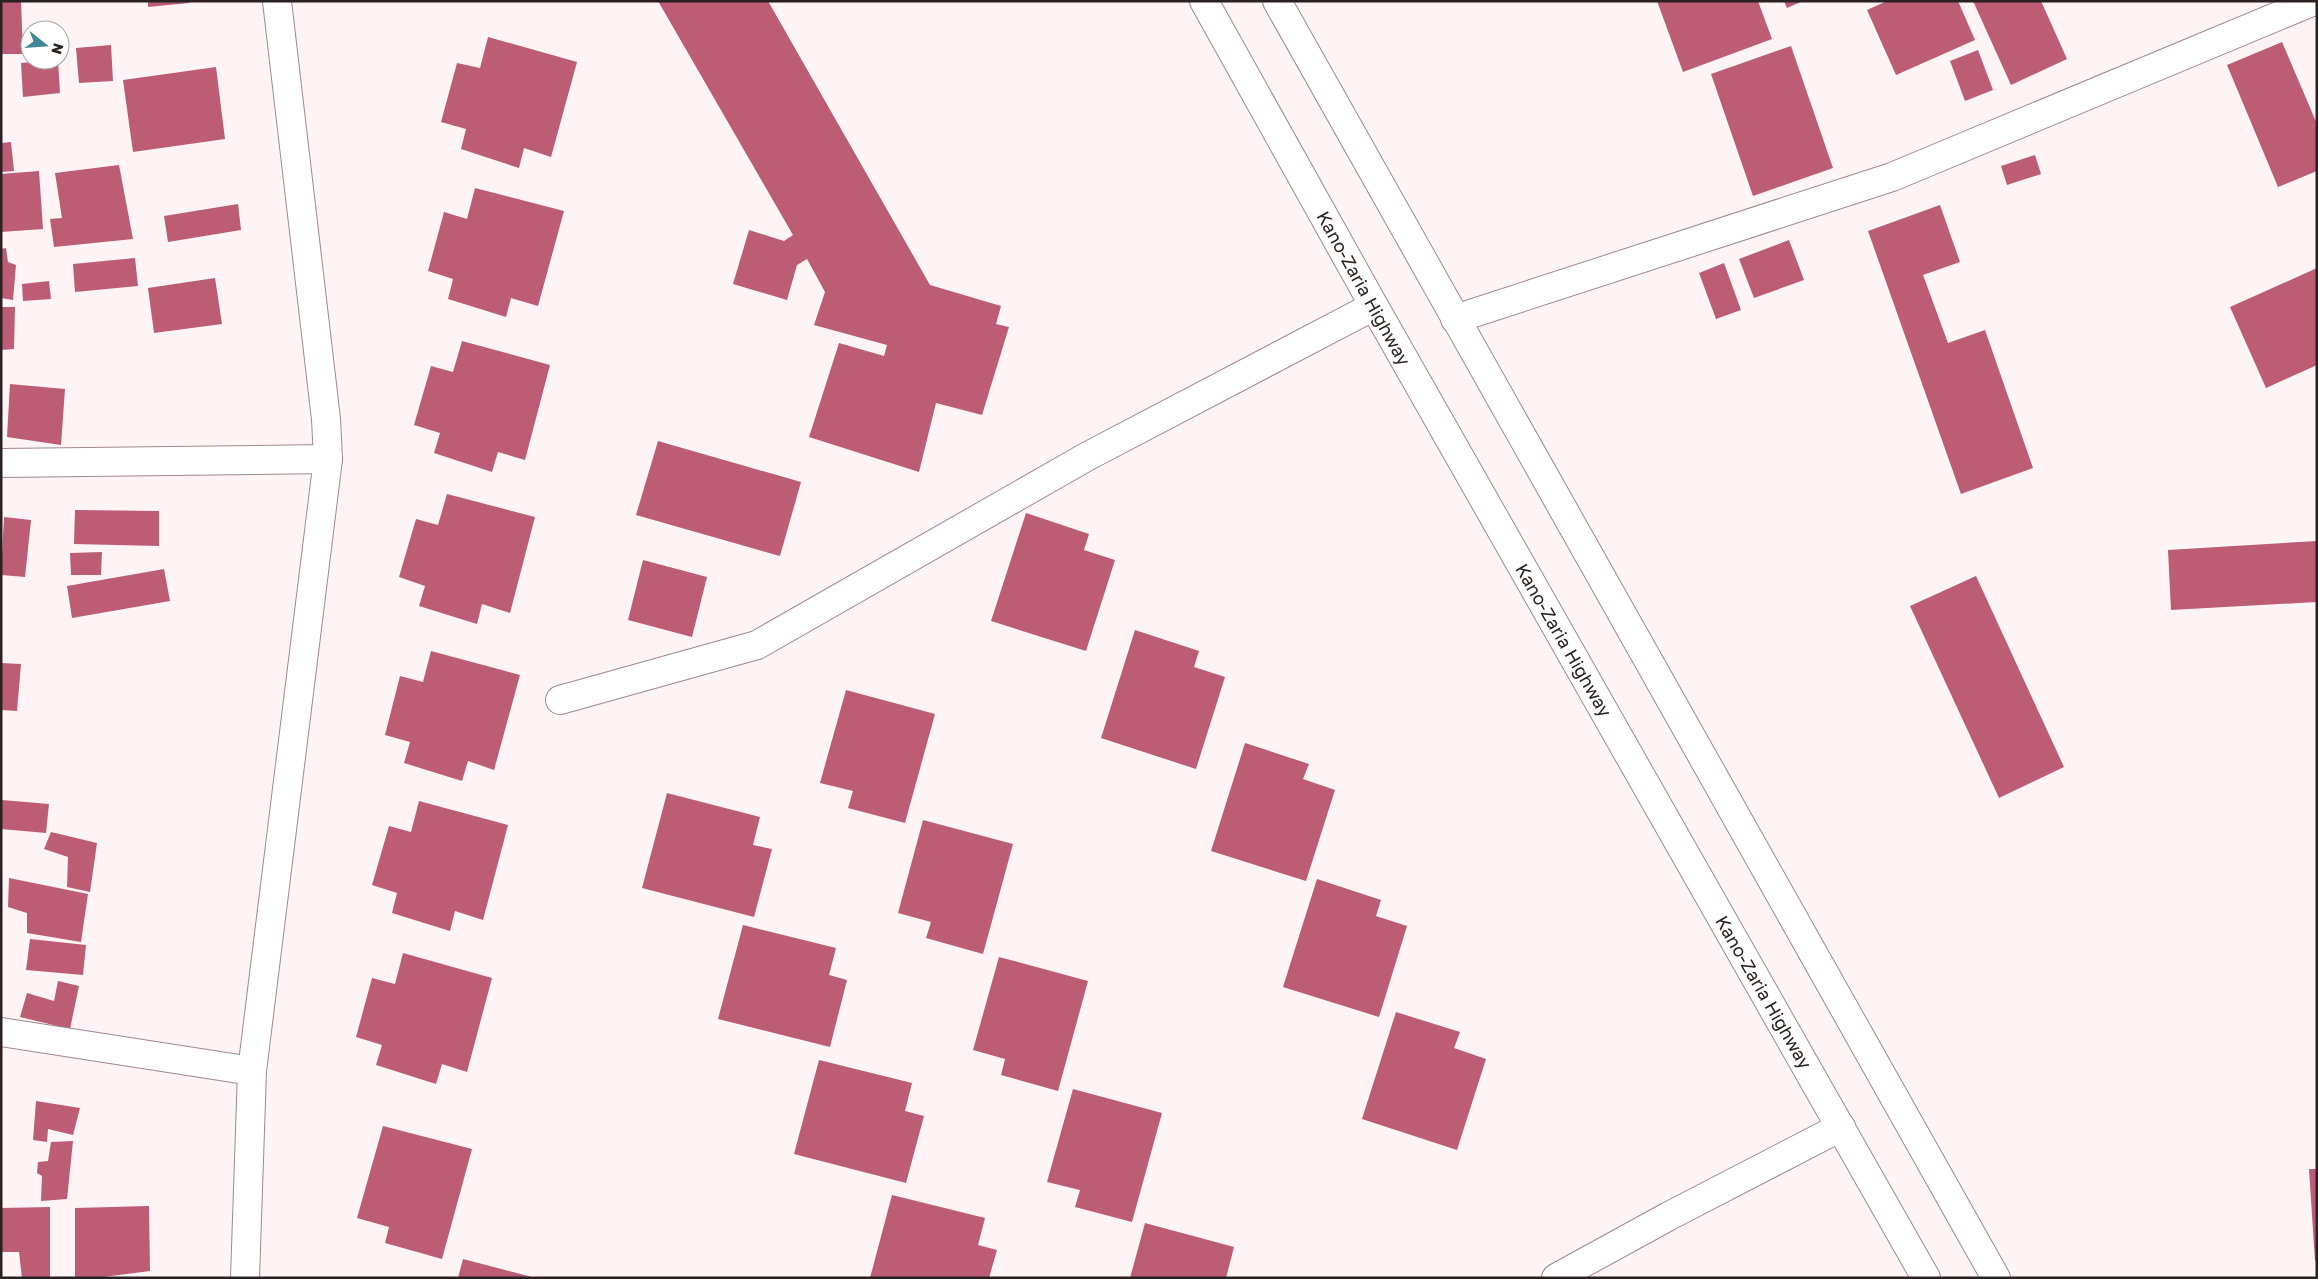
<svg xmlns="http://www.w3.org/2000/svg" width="2318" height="1279" viewBox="0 0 2318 1279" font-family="'Golos Text',sans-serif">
	<rect width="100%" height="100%" fill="#fef4f5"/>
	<g fill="#bc5d75">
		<path d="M1,1H21L23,54H1Z"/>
		<path d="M148,1H189V3L148,7Z"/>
		<path d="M658,1H768L930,285L1001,306L996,324L1009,327L982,415L936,403L919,472L809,437L839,343L884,356L887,345L814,325L825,292L807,259L797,265L787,300L733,284L749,230L784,241L793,235Z"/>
		<path d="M1657,1H1758L1772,39L1683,72Z"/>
		<path d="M1784,1H1803L1787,8Z"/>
		<path d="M1887,1H1958L1975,40L1896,75L1867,10Z"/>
		<path d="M1973,1H2041L2067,59L2011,85Z"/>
		<path d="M488,37L577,62L551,157L524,148L519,168L461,149L466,129L441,122L457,63L480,68Z"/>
		<path d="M2282,42L2317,124V171L2278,187L2227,65Z"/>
		<path d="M111,45L113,81L79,83L76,48Z"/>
		<path d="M1791,46L1833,168L1753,196L1711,74Z"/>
		<path d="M1978,50L1993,90L1965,101L1950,61Z"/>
		<path d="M58,60L60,93L23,97L21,63Z"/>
		<path d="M216,67L225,139L133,152L123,80Z"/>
		<path d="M11,142L14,171L1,172V143Z"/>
		<path d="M2035,155L2041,174L2007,185L2001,166Z"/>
		<path d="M119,165L133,239L54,247L50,219L62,218L55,173Z"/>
		<path d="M39,171L43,229L1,232V174Z"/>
		<path d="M475,188L564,211L538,306L511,298L506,317L448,299L453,279L428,271L444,212L467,219Z"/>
		<path d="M238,204L241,230L168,242L164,216Z"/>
		<path d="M1940,205L1960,262L1923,275L1948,343L1985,330L2033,468L1961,494L1868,231Z"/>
		<path d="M1789,240L1804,280L1754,298L1739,259Z"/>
		<path d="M6,248L8,262L16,265L13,300L1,298V249Z"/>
		<path d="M135,258L138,286L75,292L73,264Z"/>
		<path d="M1724,263L1741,310L1716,319L1699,273Z"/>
		<path d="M2317,268V365L2266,388L2230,307Z"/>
		<path d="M215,278L222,324L154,333L148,288Z"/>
		<path d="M49,281L51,299L23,301L22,284Z"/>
		<path d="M1,307H15L14,349L1,350Z"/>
		<path d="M462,341L550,365L525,460L498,452L492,472L434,453L440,433L414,425L431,366L453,372Z"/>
		<path d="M10,384L65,389L61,445L7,437Z"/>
		<path d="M658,441L801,482L780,556L636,515Z"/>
		<path d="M447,494L535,517L510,613L482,604L477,624L419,606L425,586L399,577L416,519L438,525Z"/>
		<path d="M75,510L159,511V546L74,544Z"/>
		<path d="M1026,513L1089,534L1084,550L1115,560L1086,651L991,621Z"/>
		<path d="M4,517L31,520L25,577L1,575Z"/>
		<path d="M2317,541V602L2171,610L2168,550Z"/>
		<path d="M102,552L101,575H71L70,553Z"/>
		<path d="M643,560L707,577L692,637L628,620Z"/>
		<path d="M164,569L170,601L72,618L67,586Z"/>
		<path d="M1976,576L2064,767L1999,798L1910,606Z"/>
		<path d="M1135,630L1199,651L1194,667L1225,677L1196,769L1101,738Z"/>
		<path d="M431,651L520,675L494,770L468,761L462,781L404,763L410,742L385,735L400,676L423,682Z"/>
		<path d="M1,663L21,664L17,711L1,710Z"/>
		<path d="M846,690L935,714L905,823L848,808L853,791L820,783Z"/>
		<path d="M1245,743L1309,764L1303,779L1335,790L1306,881L1211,851Z"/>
		<path d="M667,793L760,817L753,845L772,849L754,917L642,888Z"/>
		<path d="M2,800L49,804L46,833L1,829Z"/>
		<path d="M419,801L508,825L483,920L455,911L450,931L392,913L397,893L372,885L389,826L411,832Z"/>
		<path d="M923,820L1013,844L983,954L926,938L931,922L898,913Z"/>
		<path d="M51,832L97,843L90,892L67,887L68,857L44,849Z"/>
		<path d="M9,878L88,894L81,942L27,933V913L8,907Z"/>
		<path d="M1317,879L1381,900L1376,916L1407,926L1379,1017L1283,987Z"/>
		<path d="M743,925L836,948L829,975L847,980L830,1047L718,1019Z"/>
		<path d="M30,939L86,945L83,975L26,970Z"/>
		<path d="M403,953L492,978L467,1072L442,1064L436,1084L376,1065L382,1045L356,1037L372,978L395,984Z"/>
		<path d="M999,957L1088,981L1058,1091L1001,1075L1005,1059L973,1050Z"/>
		<path d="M58,981L79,986L70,1029L20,1017L27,993L54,1001Z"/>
		<path d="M1396,1012L1460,1032L1454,1048L1486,1059L1457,1150L1362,1119Z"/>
		<path d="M819,1060L912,1083L905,1111L924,1116L906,1183L794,1154Z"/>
		<path d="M1073,1089L1162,1113L1132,1222L1075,1207L1080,1190L1047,1182Z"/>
		<path d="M36,1101L80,1108L73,1135L48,1129L47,1142L33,1140Z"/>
		<path d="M383,1126L472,1149L442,1259L385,1243L389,1227L357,1218Z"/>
		<path d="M73,1141L67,1199L41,1201L42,1176L37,1173L38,1162L48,1161L51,1142Z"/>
		<path d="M2309,1169H2317V1261H2315Z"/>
		<path d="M892,1195L985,1218L978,1245L997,1250L989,1278H870Z"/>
		<path d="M149,1206L150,1271L96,1278H75V1208Z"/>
		<path d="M50,1207V1278H22L19,1252H1V1208Z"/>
		<path d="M1145,1223L1234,1247L1226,1278H1130Z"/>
		<path d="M463,1259L532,1277V1278H458Z"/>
	</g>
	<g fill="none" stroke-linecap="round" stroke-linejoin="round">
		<defs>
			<g id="minor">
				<path d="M1455,319L1892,177L2314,1"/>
				<path d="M1,463L328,459"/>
				<path d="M560,700L757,645L1088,456L1374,306"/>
				<path d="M1,1032L252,1071"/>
				<path d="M245,1278L252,1071L328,459L326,419L277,1"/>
				<path d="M1556,1278L1669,1216L1841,1127"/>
			</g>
			<g id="highway">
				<path d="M1204,1L1374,306L1926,1278"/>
				<path d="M1277,1L1996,1278"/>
			</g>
		</defs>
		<use href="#minor" stroke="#a0888d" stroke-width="30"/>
		<use href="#highway" stroke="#a0888d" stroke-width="30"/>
		<use href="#minor" stroke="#fff" stroke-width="28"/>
		<use href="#highway" stroke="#fff" stroke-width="28"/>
	</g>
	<g text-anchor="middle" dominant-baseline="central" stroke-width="4" stroke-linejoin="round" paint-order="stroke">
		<g font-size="18" fill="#2a2122" stroke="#fff">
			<text transform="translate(1364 288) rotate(61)">Kano-Zaria Highway</text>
			<text transform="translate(1564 640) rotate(60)">Kano-Zaria Highway</text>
			<text transform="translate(1764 992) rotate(60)">Kano-Zaria Highway</text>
		</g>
	</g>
	<rect width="2318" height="1279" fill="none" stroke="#2a2122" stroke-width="5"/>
	<g transform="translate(45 45) rotate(107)"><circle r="24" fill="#ffffff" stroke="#aaa6a7"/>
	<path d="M0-4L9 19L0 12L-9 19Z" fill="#428595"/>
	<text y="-8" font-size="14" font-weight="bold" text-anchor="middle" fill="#2a2122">N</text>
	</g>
</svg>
